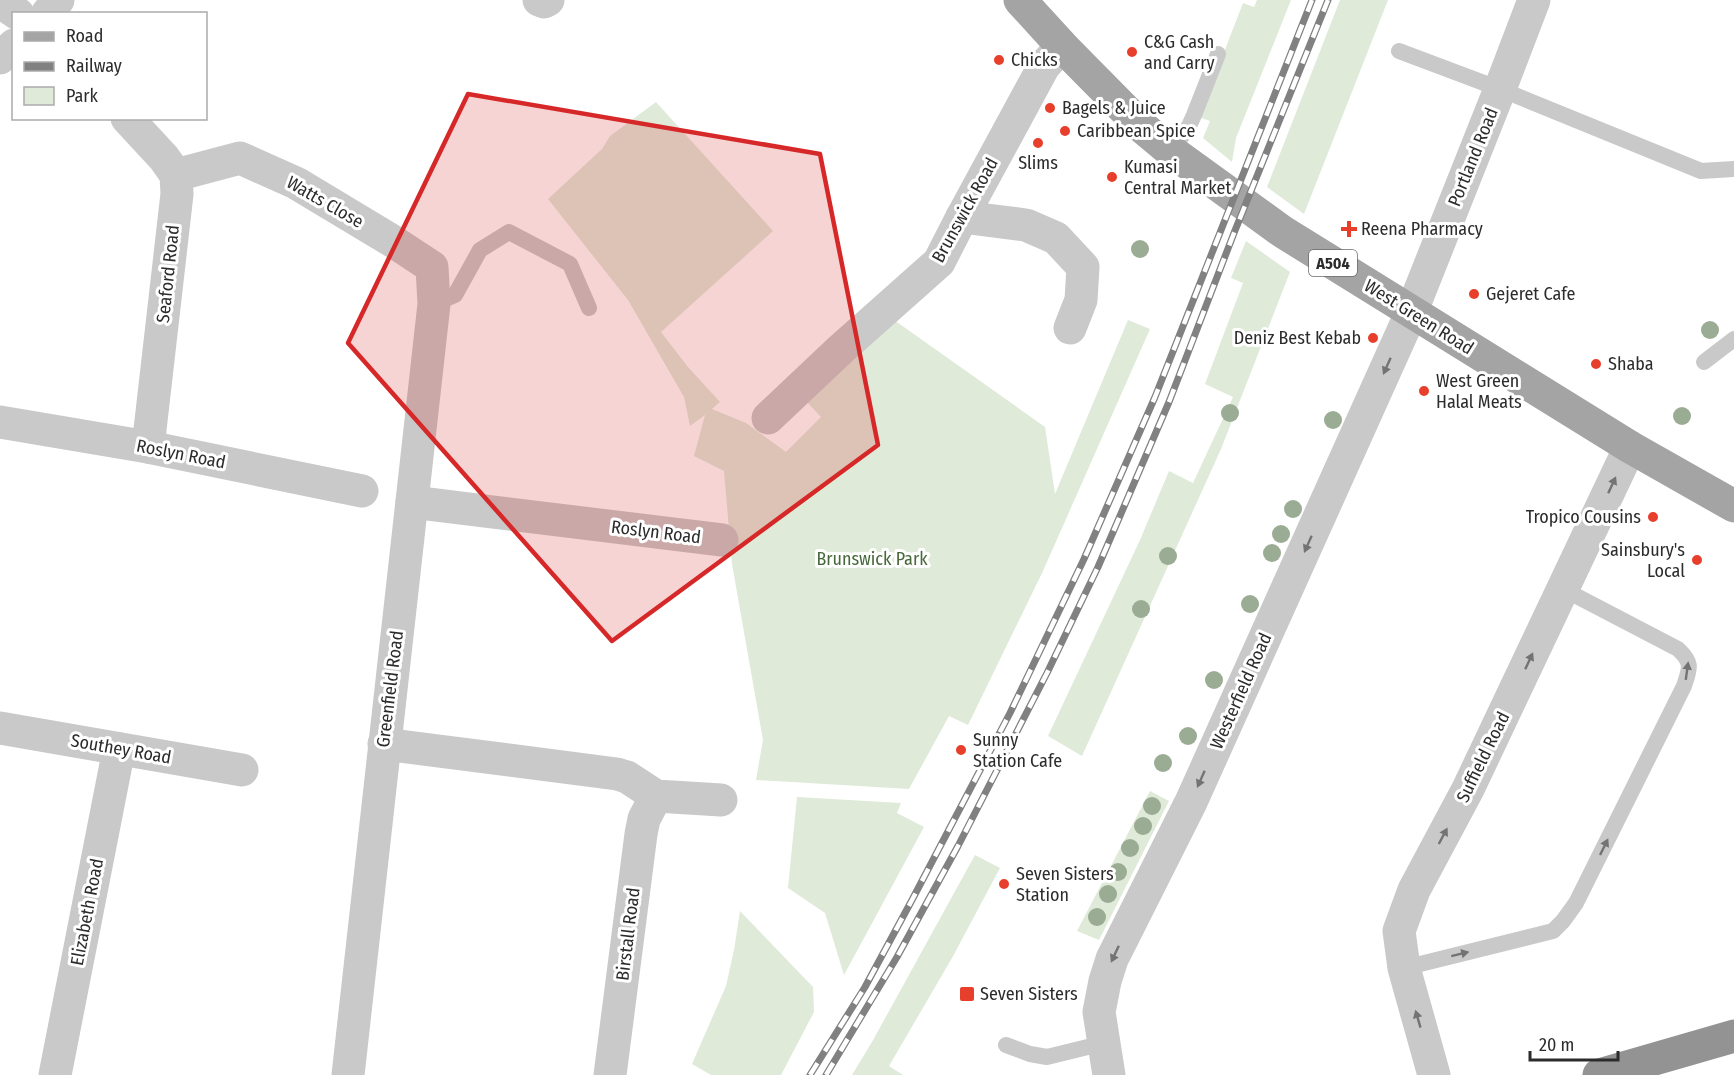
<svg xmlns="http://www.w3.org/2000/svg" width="1734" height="1075" viewBox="0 0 1734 1075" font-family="'Fira Sans Condensed',sans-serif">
	<rect width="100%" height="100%" fill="#fff"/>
	<g fill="#dfead9">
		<path d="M1257,0H1291L1236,138L1232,162L1203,138L1210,121L1199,117L1243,3L1254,7Z"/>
		<path d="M1340,0H1388L1304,214L1267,187Z"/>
		<path d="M656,102L773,231L661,332L688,367L720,402L712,409L746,423L786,452L821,417L805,400L894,320L1045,427L1055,494L1128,320L1150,329L1043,571L968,725L949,716L909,789L756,780L763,740L732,564L724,471L694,456L705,415L690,426L684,397L628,300L548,199L602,149L610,136Z"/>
		<path d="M1246,241L1290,272L1221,449L1082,756L1048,736L1140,540L1169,471L1193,483L1233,397L1205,384L1243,283L1231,278Z"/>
		<path d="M1150,791L1169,801L1099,940L1077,931Z"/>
		<path d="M797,797L901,803L897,813L924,827L844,975L825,913L788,888Z"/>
		<path d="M975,855L1000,868L952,958L889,1066L903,1075H852L872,1042Z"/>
		<path d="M740,911L813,987L814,1012L781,1075H711L692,1064L726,986L734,950Z"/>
	</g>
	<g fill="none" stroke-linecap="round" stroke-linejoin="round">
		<g stroke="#c9c9c9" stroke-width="16">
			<path d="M1399,51L1500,89L1701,171L1734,169"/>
			<path d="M1171,151L1189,126L1194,115L1218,54"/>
			<path d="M434,304L455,295L480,250L509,232L570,264L589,308"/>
			<path d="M1704,362L1734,339"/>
			<path d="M1404,968L1553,931L1563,921L1576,903L1684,686C1690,668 1693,663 1678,649L1563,589"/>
			<path d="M1006,1045L1030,1054L1047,1057L1104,1043"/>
		</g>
		<g stroke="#c9c9c9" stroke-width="33">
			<path d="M539,0L544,2L548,0"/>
			<path d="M0,2L18,14"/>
			<path d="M47,14L58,0"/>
			<path d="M0,58L14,45"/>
			<path d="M127,118L164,158L176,175L177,194L148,447"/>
			<path d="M176,175L240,158L296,183L394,242L432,267L434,304L348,1075"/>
			<path d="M962,217L1026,225L1056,238L1083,267L1081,300L1070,328"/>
			<path d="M768,418L840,350L939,262L962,217L1044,66L1062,46"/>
			<path d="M0,422L148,447L362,491"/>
			<path d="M412,502L722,540"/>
			<path d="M0,728L242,770"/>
			<path d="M384,744L617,774L627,777L656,796L721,800"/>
			<path d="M55,1075L119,749"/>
			<path d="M610,1075L641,834L644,819L656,796"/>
			<path d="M1109,1075L1099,1012L1105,981L1112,959L1191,802L1411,313L1500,89L1534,0"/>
			<path d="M1434,1075L1404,968L1399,931L1414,890L1468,789L1630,447"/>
		</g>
		<path stroke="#a4a4a4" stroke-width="33" d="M1020,0L1062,46L1141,126L1171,151L1283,232L1630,447L1734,506"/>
		<path stroke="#939393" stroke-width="33" d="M1599,1075L1734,1036"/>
		<defs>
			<g id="rail">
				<path d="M810,1075L865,987L912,900L1010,713L1084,559L1155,397L1312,0"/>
				<path d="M826,1075L897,957L958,846L1047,673L1098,567L1169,402L1234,233L1328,0"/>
			</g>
		</defs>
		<use href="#rail" stroke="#818181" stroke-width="7"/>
		<use href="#rail" stroke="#fff" stroke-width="4.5" stroke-dasharray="14" stroke-linecap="butt"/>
	</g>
	<g fill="#9aac93">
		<circle cx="1140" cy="249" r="9"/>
		<circle cx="1710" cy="330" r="9"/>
		<circle cx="1230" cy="413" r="9"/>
		<circle cx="1682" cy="416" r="9"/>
		<circle cx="1333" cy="420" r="9"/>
		<circle cx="1293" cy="509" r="9"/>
		<circle cx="1281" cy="534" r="9"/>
		<circle cx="1272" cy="553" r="9"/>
		<circle cx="1168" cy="556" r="9"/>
		<circle cx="1250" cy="604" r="9"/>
		<circle cx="1141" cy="609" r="9"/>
		<circle cx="1214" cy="680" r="9"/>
		<circle cx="1188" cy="736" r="9"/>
		<circle cx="1163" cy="763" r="9"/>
		<circle cx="1152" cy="806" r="9"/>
		<circle cx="1143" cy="826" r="9"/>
		<circle cx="1130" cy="848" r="9"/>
		<circle cx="1118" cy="872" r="9"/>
		<circle cx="1108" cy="894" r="9"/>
		<circle cx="1097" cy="917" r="9"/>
	</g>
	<defs><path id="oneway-solid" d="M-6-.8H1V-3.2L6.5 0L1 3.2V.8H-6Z" transform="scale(1.5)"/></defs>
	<g fill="#737373">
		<use href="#oneway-solid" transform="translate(1387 366) rotate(114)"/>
		<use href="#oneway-solid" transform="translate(1612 485) rotate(-65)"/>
		<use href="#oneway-solid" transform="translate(1308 544) rotate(114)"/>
		<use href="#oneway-solid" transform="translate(1529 661) rotate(-65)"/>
		<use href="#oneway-solid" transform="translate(1687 671) rotate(-82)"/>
		<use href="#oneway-solid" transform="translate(1201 779) rotate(114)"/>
		<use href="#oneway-solid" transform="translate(1443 836) rotate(-62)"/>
		<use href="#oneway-solid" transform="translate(1604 847) rotate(-64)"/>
		<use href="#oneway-solid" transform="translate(1115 954) rotate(115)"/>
		<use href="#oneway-solid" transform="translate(1460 954) rotate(-14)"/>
		<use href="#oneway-solid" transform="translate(1418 1019) rotate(-106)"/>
	</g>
	<path fill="#d62828" fill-opacity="0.2" stroke="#d62828" stroke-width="4.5" stroke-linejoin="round" d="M468,94L820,154L878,445L612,641L348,343Z"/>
	<g fill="#e73f2b" stroke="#fff" stroke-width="2">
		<circle cx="1132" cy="52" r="6"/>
		<circle cx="999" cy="60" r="6"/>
		<circle cx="1050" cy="108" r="6"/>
		<circle cx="1065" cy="131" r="6"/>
		<circle cx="1038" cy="143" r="6"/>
		<circle cx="1112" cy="177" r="6"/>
		<path d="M1346 220h6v6h6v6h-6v6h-6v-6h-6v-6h6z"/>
		<circle cx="1474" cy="294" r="6"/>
		<circle cx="1373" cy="338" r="6"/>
		<circle cx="1596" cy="364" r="6"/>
		<circle cx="1424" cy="391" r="6"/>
		<circle cx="1653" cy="517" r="6"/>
		<circle cx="1697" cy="560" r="6"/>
		<circle cx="961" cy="750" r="6"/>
		<circle cx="1004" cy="884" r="6"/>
		<rect x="959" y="986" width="16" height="16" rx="3"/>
	</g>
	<g text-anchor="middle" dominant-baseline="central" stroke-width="6" stroke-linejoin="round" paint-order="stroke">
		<rect fill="#fff" stroke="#6b6b6b" stroke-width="1.5" x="1309" y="250" width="48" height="26" rx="4.5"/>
		<g font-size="16" font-weight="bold" fill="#2c2c2c">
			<text x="1333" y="263">A504</text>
		</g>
		<g font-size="18" fill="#2c2c2c" stroke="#fff" text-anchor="start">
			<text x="1144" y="42">C&amp;G Cash<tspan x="1144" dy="21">and Carry</tspan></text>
			<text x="1011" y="60">Chicks</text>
			<text x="1062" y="108">Bagels &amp; Juice</text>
			<text x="1077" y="131">Caribbean Spice</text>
			<text x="1038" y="163" text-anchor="middle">Slims</text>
			<text x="1124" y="167">Kumasi<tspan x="1124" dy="21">Central Market</tspan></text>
			<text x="1361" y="229">Reena Pharmacy</text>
			<text x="1486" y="294">Gejeret Cafe</text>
			<text x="1361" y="338" text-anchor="end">Deniz Best Kebab</text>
			<text x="1608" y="364">Shaba</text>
			<text x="1436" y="381">West Green<tspan x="1436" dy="21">Halal Meats</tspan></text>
			<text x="1641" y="517" text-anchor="end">Tropico Cousins</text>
			<text x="1685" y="550" text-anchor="end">Sainsbury's<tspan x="1685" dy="21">Local</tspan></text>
			<text x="973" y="740">Sunny<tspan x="973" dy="21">Station Cafe</tspan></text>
			<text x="1016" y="874">Seven Sisters<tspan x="1016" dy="21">Station</tspan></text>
			<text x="980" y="994">Seven Sisters</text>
		</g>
		<g font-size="18" fill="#2c2c2c" stroke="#fff">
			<text transform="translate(1473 157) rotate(-68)">Portland Road</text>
			<text transform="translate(325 202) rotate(30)">Watts Close</text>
			<text transform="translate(965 210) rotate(-61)">Brunswick Road</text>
			<text transform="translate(168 274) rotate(-84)">Seaford Road</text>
			<text transform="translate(1419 317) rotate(32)">West Green Road</text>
			<text transform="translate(181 454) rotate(11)">Roslyn Road</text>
			<text transform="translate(656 532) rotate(7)">Roslyn Road</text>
			<text transform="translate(390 689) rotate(-83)">Greenfield Road</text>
			<text transform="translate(1241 691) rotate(-66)">Westerfield Road</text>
			<text transform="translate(121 749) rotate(10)">Southey Road</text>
			<text transform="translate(1483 757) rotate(-64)">Suffield Road</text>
			<text transform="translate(87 912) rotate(-79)">Elizabeth Road</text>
			<text transform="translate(628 934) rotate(-83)">Birstall Road</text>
		</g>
		<g font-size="18" fill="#47683a" stroke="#fff">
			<text x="872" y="559">Brunswick Park</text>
		</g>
	</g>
	<rect x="12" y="12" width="195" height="108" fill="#ffffff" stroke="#ababab" stroke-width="1.5"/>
	<rect x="24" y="32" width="30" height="9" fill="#a4a4a4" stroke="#ababab" stroke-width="1.5"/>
	<text x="66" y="42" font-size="18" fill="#2c2c2c">Road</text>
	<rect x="24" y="62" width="30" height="9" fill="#818181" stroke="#ababab" stroke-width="1.5"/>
	<text x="66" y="72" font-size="18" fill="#2c2c2c">Railway</text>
	<rect x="24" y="87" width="30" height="18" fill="#dfead9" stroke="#ababab" stroke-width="1.5"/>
	<text x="66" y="102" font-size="18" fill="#2c2c2c">Park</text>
	<path d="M1530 1051v9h88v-9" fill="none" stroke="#2c2c2c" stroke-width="3"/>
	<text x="1539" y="1051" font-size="18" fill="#2c2c2c" stroke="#ffffff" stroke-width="4.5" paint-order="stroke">20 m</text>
</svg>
